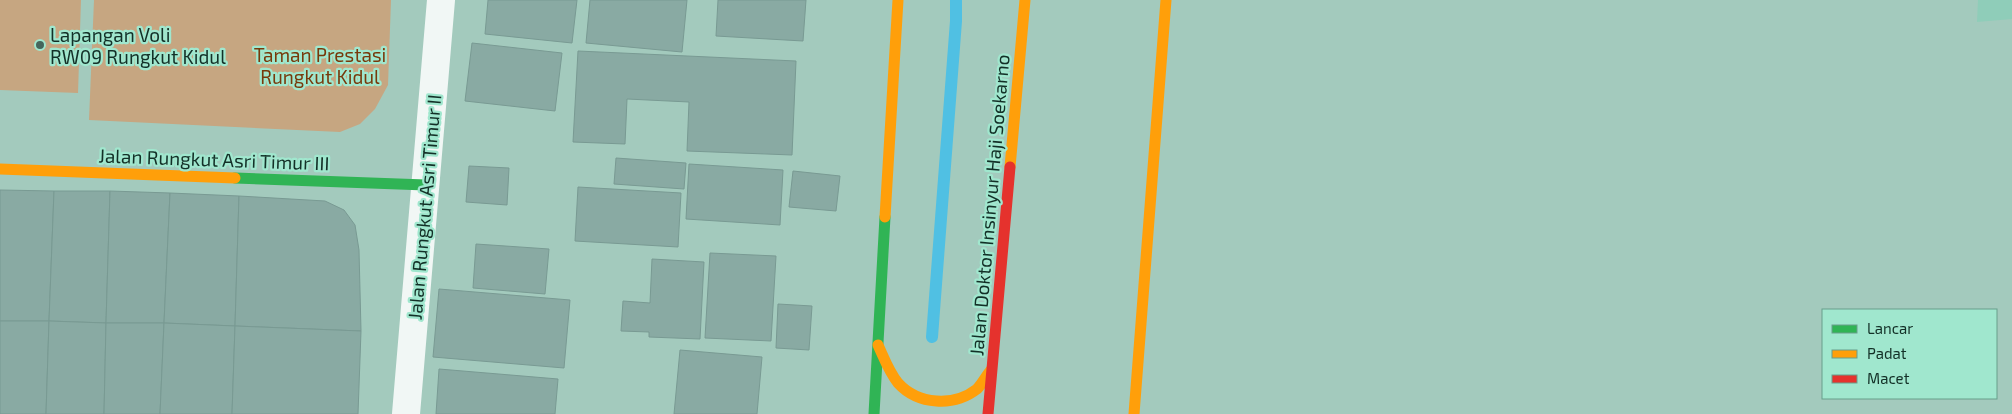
<svg xmlns="http://www.w3.org/2000/svg" width="2012" height="414" viewBox="0 0 2012 414" font-family="'Exo 2',sans-serif">
	<rect width="100%" height="100%" fill="#a3cabd"/>
	<path fill="#8fcdb9" d="M1978,0H2012V19L1977,22Z"/>
	<g fill="#c6a681">
		<path d="M0,0H81L78,93L0,90Z"/>
		<path d="M94,0H391L388,85L375,109L360,124L340,132L89,120Z"/>
	</g>
	<g fill="none" stroke-linecap="round" stroke-linejoin="round">
		<path stroke="#50c0e3" stroke-width="12" d="M932,337L956,21V0"/>
	</g>
	<g fill="#89aaa3" stroke="#799a93">
		<path d="M488,0H577L572,43L485,34Z"/>
		<path d="M590,0H687L682,52L586,43Z"/>
		<path d="M718,0H806L803,41L716,36Z"/>
		<path d="M472,43L562,53L555,111L465,101Z"/>
		<path d="M578,51L796,61L792,155L687,151L689,102L627,99L625,144L573,142Z"/>
		<path d="M616,158L686,163L684,189L614,184Z"/>
		<path d="M689,164L783,170L780,225L686,219Z"/>
		<path d="M469,166L509,168L507,205L466,202Z"/>
		<path d="M793,171L840,176L836,211L789,207Z"/>
		<path d="M578,187L681,193L678,247L575,241Z"/>
		<path d="M0,190L54,191L49,321H0Z"/>
		<path d="M54,191H110L106,323L49,321Z"/>
		<path d="M110,191L170,193L164,323H106Z"/>
		<path d="M170,193L239,196L235,326L164,323Z"/>
		<path d="M239,196L325,201L344,210L355,225L359,250L361,331L235,326Z"/>
		<path d="M476,244L549,249L545,294L473,288Z"/>
		<path d="M710,253L776,256L771,341L705,338Z"/>
		<path d="M652,259L704,262L700,339L649,337V332L621,331L623,301L650,303Z"/>
		<path d="M439,289L570,300L564,368L433,357Z"/>
		<path d="M778,304L812,306L809,350L776,348Z"/>
		<path d="M0,321H49L46,414H0Z"/>
		<path d="M49,321L106,323L104,414H46Z"/>
		<path d="M106,323H164L160,414H104Z"/>
		<path d="M164,323L235,326L232,414H160Z"/>
		<path d="M235,326L361,331L358,414H232Z"/>
		<path d="M680,350L762,357L757,414H674Z"/>
		<path d="M439,369L558,379L555,414H436Z"/>
	</g>
	<g fill="none" stroke-linecap="round" stroke-linejoin="round">
		<path stroke="#f1f7f5" stroke-width="28" d="M406,414L441,0"/>
		<g stroke="#30b455" stroke-width="11">
			<path d="M235,178L426,185"/>
			<path d="M874,414L885,217"/>
		</g>
		<g stroke="#ff9f0a" stroke-width="11">
			<path d="M1010,167L1025,0"/>
			<path d="M0,169L235,178"/>
			<path d="M885,217L898,0"/>
			<path d="M878,345C884,358 889,372 898,383C918,405 954,407 977,389C982,384 986,376 991,370"/>
			<path d="M1134,414L1166,0"/>
		</g>
		<path stroke="#e5322d" stroke-width="11" d="M988,414L1010,167"/>
	</g>
	<circle fill="#45665c" stroke="#a0e7ce" stroke-width="2" cx="40" cy="45" r="5"/>
	<g text-anchor="middle" dominant-baseline="central" stroke-width="4.5" stroke-linejoin="round" paint-order="stroke">
		<g font-size="19" fill="#133027" stroke="#a0e7ce" text-anchor="start">
			<text x="50" y="34">Lapangan Voli<tspan x="50" dy="22">RW09 Rungkut Kidul</tspan></text>
		</g>
		<g font-size="19" fill="#77390b" stroke="#a0e7ce">
			<text x="320" y="54">Taman Prestasi<tspan x="320" dy="22">Rungkut Kidul</tspan></text>
		</g>
		<g font-size="19" fill="#133027" stroke="#a0e7ce">
			<text transform="translate(214 159) rotate(2)">Jalan Rungkut Asri Timur III</text>
			<text transform="translate(989 205) rotate(-85)">Jalan Doktor Insinyur Haji Soekarno</text>
			<text transform="translate(424 207) rotate(-85)">Jalan Rungkut Asri Timur II</text>
		</g>
	</g>
	<rect x="1822" y="309" width="175" height="90" fill="#a0e7ce" stroke="#689e8b"/>
	<rect x="1832" y="325" width="25" height="8" fill="#30b455" stroke="#689e8b"/>
	<text x="1867" y="334" font-size="15" fill="#133027">Lancar</text>
	<rect x="1832" y="350" width="25" height="8" fill="#ff9f0a" stroke="#689e8b"/>
	<text x="1867" y="359" font-size="15" fill="#133027">Padat</text>
	<rect x="1832" y="375" width="25" height="8" fill="#e5322d" stroke="#689e8b"/>
	<text x="1867" y="384" font-size="15" fill="#133027">Macet</text>
</svg>
